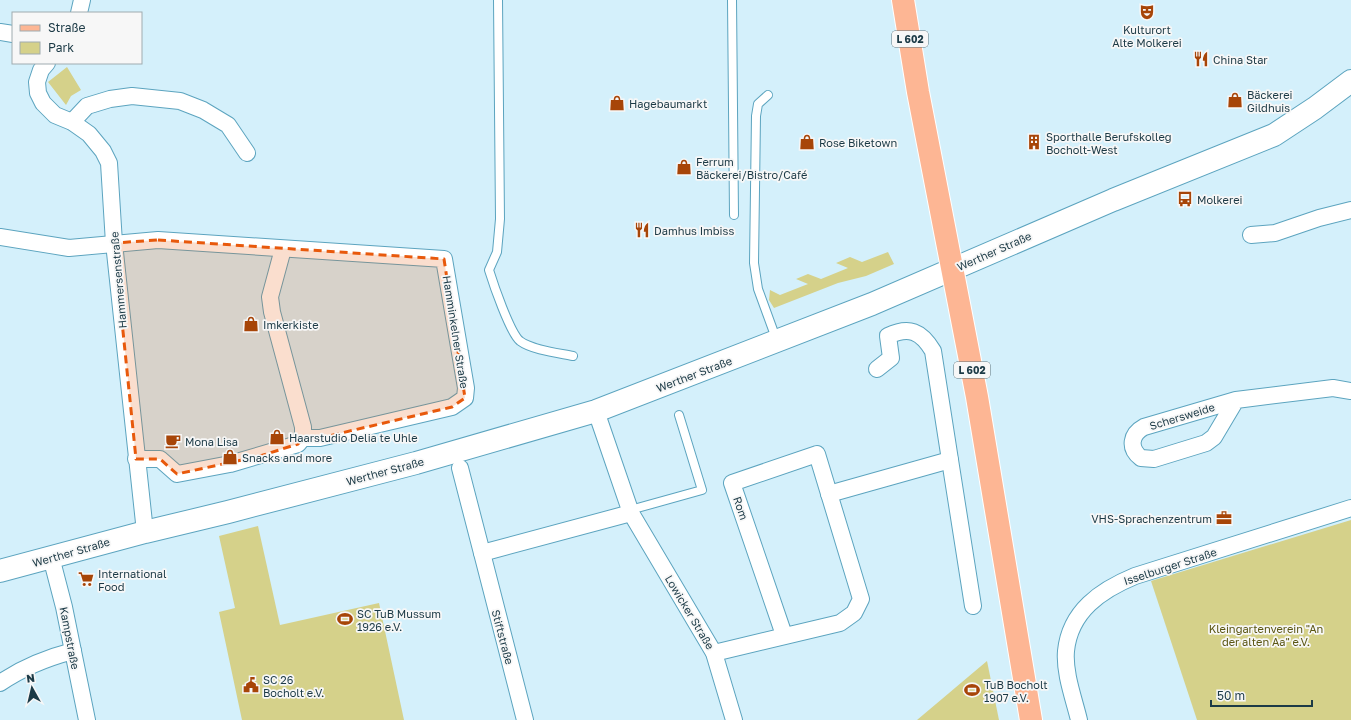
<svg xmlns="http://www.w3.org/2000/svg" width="1351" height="720" viewBox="0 0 1351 720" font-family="'Golos Text',sans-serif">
	<rect width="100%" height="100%" fill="#d4f0fb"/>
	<g fill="#d5d18a">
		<path d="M67,67L81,90L71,96L66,105L48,82Z"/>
		<path d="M888,252L894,264L866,276L838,283L774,308L769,300L770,290L780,295L808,284L796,279L808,274L821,279L848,268L836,263L850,257L862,262Z"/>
		<path d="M1351,520V720H1197L1151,581Z"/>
		<path d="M258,526L280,625L379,603L404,720H242L219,612L235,608L219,536Z"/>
		<path d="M987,661L999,720H917Z"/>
	</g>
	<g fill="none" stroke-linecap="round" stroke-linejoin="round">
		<defs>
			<g id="lane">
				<path d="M498,0L500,219L497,252L489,270C493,283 510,333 520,341C532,350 558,353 573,356"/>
				<path d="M732,0L734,215"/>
				<path d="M768,95L758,104L756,116L754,263L758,289L777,341"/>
				<path d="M630,510L702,490L679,415"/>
			</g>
			<g id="street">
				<path d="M79,13L82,0"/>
				<path d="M0,32L13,34"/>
				<path d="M47,63L41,70L37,82L38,93L43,103L55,115L72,122L89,134L103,151L109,163L114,243L145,532"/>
				<path d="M72,122L87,106L110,99L132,96L180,101L203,110L228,125L247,153"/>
				<path d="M1251,235L1275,233L1319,218L1351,210"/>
				<path d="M0,237L69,248L158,240L444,259L466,388L465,398L452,407L320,438H303"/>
				<path d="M1236,400L1214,437L1206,443L1154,459L1141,458C1128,448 1131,434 1144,427L1236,400L1333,388L1351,391"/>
				<path d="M596,411L631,513L714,653L734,720"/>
				<path d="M136,459H160L177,474L230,464L298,444L303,438V427L272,312L270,297L283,249"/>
				<path d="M950,460L973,606"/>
				<path d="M460,468L482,553"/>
				<path d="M829,494L950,460L933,351C921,331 909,326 888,336L891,358L877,369"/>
				<path d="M51,557L64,607L87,720"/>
				<path d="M714,653L840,623L854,613L861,599L817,454L732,483L784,635"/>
				<path d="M0,683C22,668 46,658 73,651"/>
				<path d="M525,720L482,553L631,513"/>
				<path d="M1079,720C1074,699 1064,673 1066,651C1070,611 1101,590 1135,576L1351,508"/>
			</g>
			<path id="secondary" d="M0,571L145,532L228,512L416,463L596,411L872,304L1113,200L1274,135L1315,108L1351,81"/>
			<path id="primary" d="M903,0L918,92L977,397L1031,720"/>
		</defs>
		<use href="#lane" stroke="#5ca4bf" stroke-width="10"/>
		<use href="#street" stroke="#5ca4bf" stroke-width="18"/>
		<use href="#secondary" stroke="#5ca4bf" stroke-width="24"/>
		<use href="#primary" stroke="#fff" stroke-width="24"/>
		<use href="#lane" stroke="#fff" stroke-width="8"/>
		<use href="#street" stroke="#fff" stroke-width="16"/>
		<use href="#secondary" stroke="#fff" stroke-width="22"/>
		<use href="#primary" stroke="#fdb694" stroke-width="22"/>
	</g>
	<path fill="#e8590c" fill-opacity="0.2" stroke="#e8590c" stroke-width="3" stroke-dasharray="8 5" stroke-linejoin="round" d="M158,240L444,259L465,398L452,407L320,438H303L298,444L260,456L177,474L160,459H136L114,243Z"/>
	<defs>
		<symbol id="theatre-bare" viewBox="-9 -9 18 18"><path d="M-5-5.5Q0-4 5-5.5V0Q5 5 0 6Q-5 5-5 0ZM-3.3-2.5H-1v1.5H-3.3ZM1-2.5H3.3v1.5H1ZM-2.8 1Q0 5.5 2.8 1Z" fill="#a74508" stroke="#f7f7f7" stroke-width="2.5" paint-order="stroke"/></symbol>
		<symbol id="restaurant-bare" viewBox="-9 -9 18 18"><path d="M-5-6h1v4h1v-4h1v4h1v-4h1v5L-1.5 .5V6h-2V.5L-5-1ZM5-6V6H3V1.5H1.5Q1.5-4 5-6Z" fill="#a74508" stroke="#f7f7f7" stroke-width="2.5" paint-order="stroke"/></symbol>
		<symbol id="shop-bare" viewBox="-9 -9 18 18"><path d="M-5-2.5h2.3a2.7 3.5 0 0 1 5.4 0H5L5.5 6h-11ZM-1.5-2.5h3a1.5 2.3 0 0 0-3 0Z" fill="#a74508" stroke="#f7f7f7" stroke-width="2.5" paint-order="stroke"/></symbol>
		<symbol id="building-bare" viewBox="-9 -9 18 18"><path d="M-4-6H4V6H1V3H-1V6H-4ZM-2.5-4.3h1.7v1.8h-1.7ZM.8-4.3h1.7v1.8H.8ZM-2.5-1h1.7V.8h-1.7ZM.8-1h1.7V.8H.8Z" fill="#a74508" stroke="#f7f7f7" stroke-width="2.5" paint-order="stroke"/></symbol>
		<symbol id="bus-bare" viewBox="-9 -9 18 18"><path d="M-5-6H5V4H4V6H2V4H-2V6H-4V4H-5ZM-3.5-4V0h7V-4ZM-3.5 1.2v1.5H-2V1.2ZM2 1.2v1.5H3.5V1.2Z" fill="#a74508" stroke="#f7f7f7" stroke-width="2.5" paint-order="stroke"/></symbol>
		<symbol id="cafe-bare" viewBox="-9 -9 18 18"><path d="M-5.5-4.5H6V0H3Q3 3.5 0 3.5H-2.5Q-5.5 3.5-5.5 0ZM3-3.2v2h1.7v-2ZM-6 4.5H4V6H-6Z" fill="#a74508" stroke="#f7f7f7" stroke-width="2.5" paint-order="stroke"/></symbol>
		<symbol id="office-bare" viewBox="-9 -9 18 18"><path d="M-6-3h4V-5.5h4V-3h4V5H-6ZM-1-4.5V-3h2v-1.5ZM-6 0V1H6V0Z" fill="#a74508" stroke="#f7f7f7" stroke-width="2.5" paint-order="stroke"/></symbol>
		<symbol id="supermarket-bare" viewBox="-9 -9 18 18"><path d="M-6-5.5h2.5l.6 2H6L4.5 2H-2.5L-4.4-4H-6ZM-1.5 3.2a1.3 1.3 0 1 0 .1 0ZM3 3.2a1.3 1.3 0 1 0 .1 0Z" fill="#a74508" stroke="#f7f7f7" stroke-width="2.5" paint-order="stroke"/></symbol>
		<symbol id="stadium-bare" viewBox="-9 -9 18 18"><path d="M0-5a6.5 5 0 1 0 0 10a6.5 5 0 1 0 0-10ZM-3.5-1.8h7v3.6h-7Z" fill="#a74508" stroke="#f7f7f7" stroke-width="2.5" paint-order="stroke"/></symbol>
		<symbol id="civic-bare" viewBox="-9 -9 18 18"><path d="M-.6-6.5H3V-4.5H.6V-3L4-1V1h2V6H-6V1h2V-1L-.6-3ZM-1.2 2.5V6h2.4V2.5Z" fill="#a74508" stroke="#f7f7f7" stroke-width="2.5" paint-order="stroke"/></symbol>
	</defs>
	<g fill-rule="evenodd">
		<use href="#theatre-bare" x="1136" y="1" width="22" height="22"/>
		<use href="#restaurant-bare" x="1190" y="48" width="22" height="22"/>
		<use href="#shop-bare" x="1224" y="89" width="22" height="22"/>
		<use href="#shop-bare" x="606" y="92" width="22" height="22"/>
		<use href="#shop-bare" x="796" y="131" width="22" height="22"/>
		<use href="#building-bare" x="1023" y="131" width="22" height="22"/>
		<use href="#shop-bare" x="673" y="156" width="22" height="22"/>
		<use href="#bus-bare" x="1174" y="188" width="22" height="22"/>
		<use href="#restaurant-bare" x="631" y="219" width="22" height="22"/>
		<use href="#shop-bare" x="240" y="313" width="22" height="22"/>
		<use href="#shop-bare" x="266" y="426" width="22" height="22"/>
		<use href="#cafe-bare" x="162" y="430" width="22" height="22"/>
		<use href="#shop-bare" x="219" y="446" width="22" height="22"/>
		<use href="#office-bare" x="1213" y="507" width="22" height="22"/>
		<use href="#supermarket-bare" x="75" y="568" width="22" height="22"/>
		<use href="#stadium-bare" x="334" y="608" width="22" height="22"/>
		<use href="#civic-bare" x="240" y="674" width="22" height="22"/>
		<use href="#stadium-bare" x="961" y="679" width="22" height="22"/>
	</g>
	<g text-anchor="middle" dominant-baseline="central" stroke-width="3.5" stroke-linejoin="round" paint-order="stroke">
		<g fill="#f7f7f7" stroke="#5e737b" stroke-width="1">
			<rect x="892" y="31" width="36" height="16" rx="3"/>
			<rect x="954" y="362" width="36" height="16" rx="3"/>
		</g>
		<g font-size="10" font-weight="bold" fill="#1c3a46">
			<text x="910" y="39">L 602</text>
			<text x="972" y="370">L 602</text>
		</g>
		<g font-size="11" fill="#1c3a46" stroke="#f7f7f7" text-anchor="start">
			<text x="1147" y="29" text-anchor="middle">Kulturort<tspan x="1147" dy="13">Alte Molkerei</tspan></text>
			<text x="1213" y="59">China Star</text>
			<text x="1247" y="94">Bäckerei<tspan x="1247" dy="13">Gildhuis</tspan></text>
			<text x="629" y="103">Hagebaumarkt</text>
			<text x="1046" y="136">Sporthalle Berufskolleg<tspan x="1046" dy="13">Bocholt-West</tspan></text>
			<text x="819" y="142">Rose Biketown</text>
			<text x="696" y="161">Ferrum<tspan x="696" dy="13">Bäckerei/Bistro/Café</tspan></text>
			<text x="1197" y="199">Molkerei</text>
			<text x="654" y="230">Damhus Imbiss</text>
			<text x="263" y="324">Imkerkiste</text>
			<text x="289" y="437">Haarstudio Delia te Uhle</text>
			<text x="185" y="441">Mona Lisa</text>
			<text x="242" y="457">Snacks and more</text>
			<text x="1212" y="518" text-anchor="end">VHS-Sprachenzentrum</text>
			<text x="98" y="573">International<tspan x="98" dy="13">Food</tspan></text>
			<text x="357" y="613">SC TuB Mussum<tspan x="357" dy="13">1926 e.V.</tspan></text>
			<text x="263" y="679">SC 26<tspan x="263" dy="13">Bocholt e.V.</tspan></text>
			<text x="984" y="684">TuB Bocholt<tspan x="984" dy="13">1907 e.V.</tspan></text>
		</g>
		<g font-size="11" fill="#1c3a46" stroke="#f7f7f7">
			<text transform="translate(994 251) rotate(-24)">Werther Straße</text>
			<text transform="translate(118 280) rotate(-95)">Hammersenstraße</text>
			<text transform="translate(456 332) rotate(81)">Hamminkelner Straße</text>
			<text transform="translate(694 374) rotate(-21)">Werther Straße</text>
			<text transform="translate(1182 416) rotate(-17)">Schersweide</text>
			<text transform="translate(385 471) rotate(-15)">Werther Straße</text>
			<text transform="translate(741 508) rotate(71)">Rom</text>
			<text transform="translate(71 552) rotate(-16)">Werther Straße</text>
			<text transform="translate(1170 566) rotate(-18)">Isselburger Straße</text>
			<text transform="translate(690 612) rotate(59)">Lowicker Straße</text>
			<text transform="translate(503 637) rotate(75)">Stiftstraße</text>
			<text transform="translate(70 638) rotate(79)">Kampstraße</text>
		</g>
		<g font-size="11" fill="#5b5613" stroke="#f7f7f7">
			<text x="1266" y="628">Kleingartenverein "An<tspan x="1266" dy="13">der alten Aa" e.V.</tspan></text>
		</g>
	</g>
	<rect x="12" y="12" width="130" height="52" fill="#f7f7f7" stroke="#9fabb0"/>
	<rect x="20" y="25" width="20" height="6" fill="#fdb694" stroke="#9fabb0"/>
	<text x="48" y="32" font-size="12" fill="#1c3a46">Straße</text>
	<rect x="20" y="42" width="20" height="12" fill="#d5d18a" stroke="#9fabb0"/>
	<text x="48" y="52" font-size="12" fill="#1c3a46">Park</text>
	<g transform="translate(32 688) rotate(352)" stroke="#f7f7f7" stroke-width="3" paint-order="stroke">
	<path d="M0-3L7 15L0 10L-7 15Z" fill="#1c3a46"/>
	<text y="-6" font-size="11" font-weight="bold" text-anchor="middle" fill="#1c3a46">N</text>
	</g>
	<path d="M1211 700v6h101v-6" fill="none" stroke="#1c3a46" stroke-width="2"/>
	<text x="1217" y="700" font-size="12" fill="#1c3a46" stroke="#f7f7f7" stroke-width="3" paint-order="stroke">50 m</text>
</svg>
